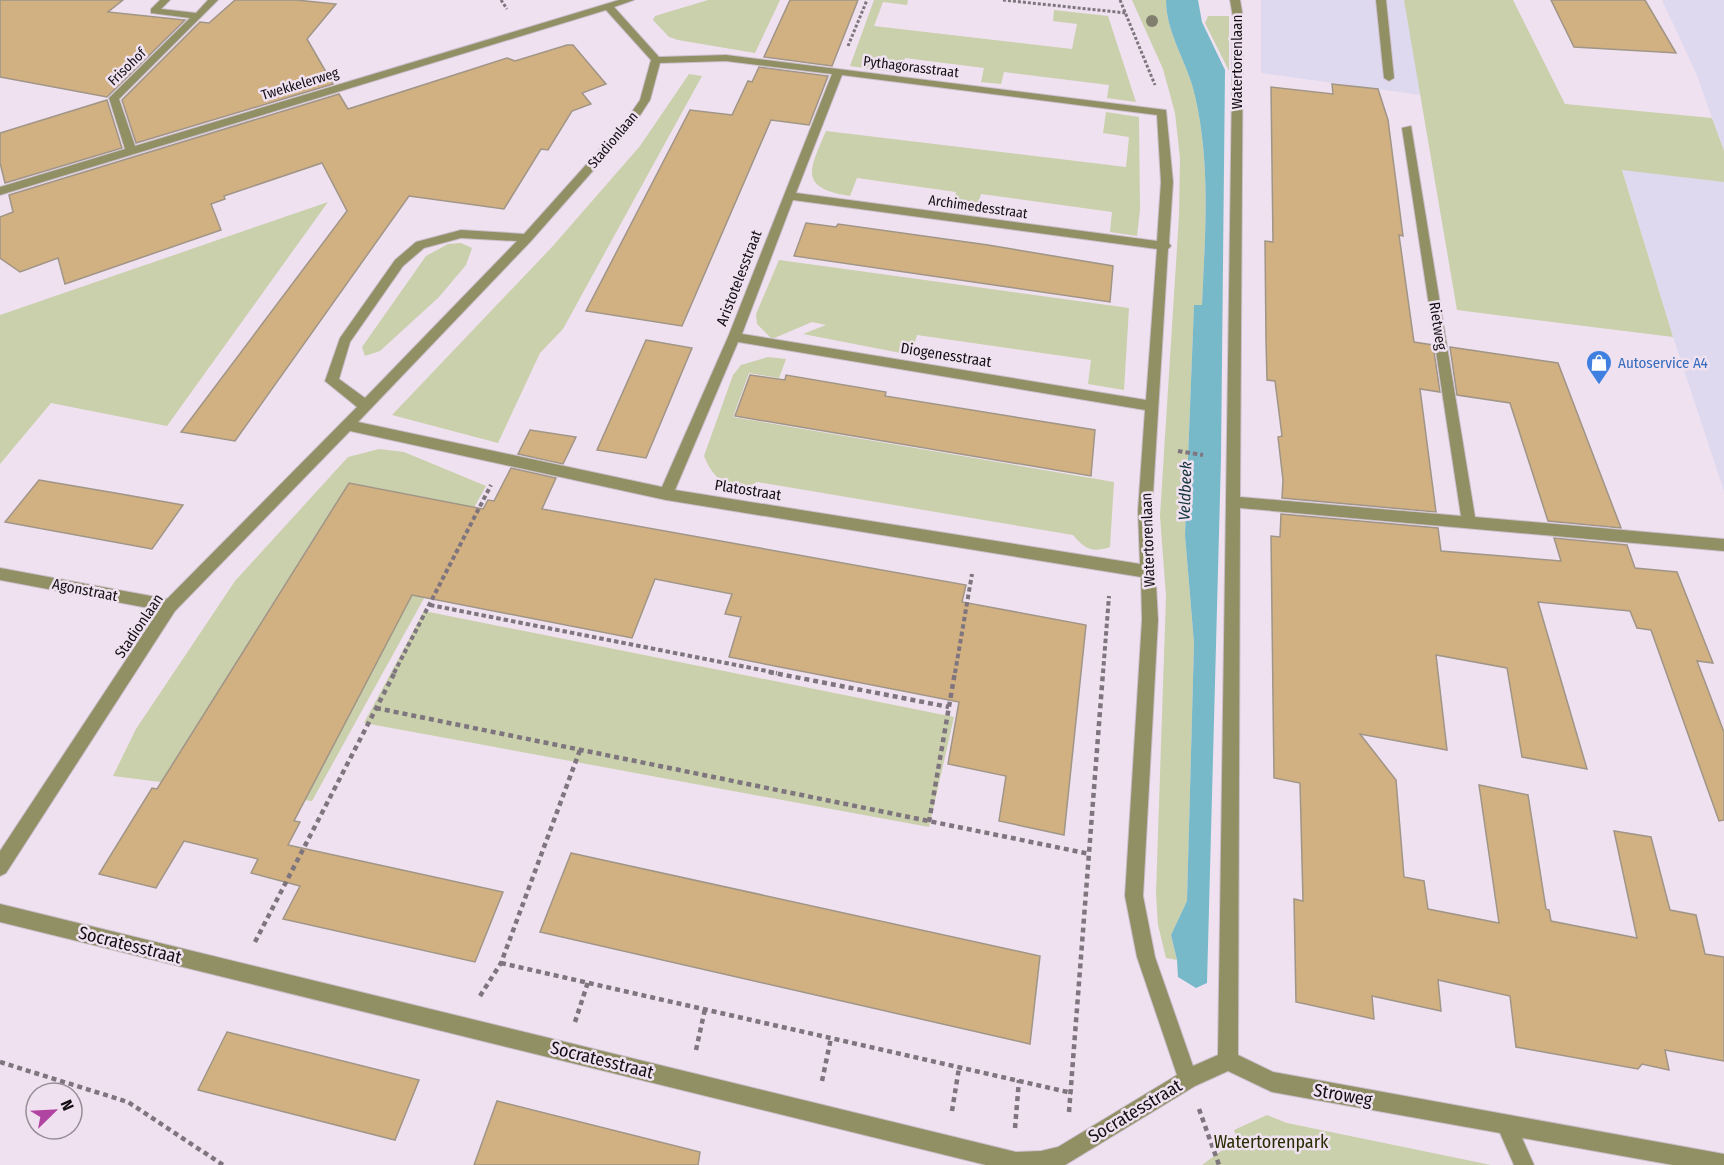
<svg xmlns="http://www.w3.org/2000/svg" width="1724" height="1165" viewBox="0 0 1724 1165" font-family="'Fira Sans Condensed',sans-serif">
	<rect width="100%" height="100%" fill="#efe1f0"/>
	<g fill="#ded9ef">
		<path d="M1261,0H1404L1421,95L1261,73Z"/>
		<path d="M1662,0H1724V151L1696,73Z"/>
		<path d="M1622,169L1724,182V491L1673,337Z"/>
	</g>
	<g fill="#c9d0ab">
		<path d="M708,0H780L755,53L678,40L669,37L653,20L655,16Z"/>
		<path d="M874,0H908L907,5L883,2L874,26L1072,49L1077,24L1053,21L1054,10L1108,16L1136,102L1107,98L1109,85L1004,72L1001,84L981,82L984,68L905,58L900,73L850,66Z"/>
		<path d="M1132,0H1166C1166,34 1188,63 1195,96C1211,165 1205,235 1202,306H1194L1185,535L1194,643L1187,901L1171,935L1177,960L1166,958L1158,925L1156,894L1166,596L1160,516L1179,216L1180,158L1175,113L1163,69Z"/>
		<path d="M1404,0H1513L1565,104L1712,118L1724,151V182L1622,170L1673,337L1457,310Z"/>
		<path d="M1208,16H1229V71L1205,23Z"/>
		<path d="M689,74L702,76L563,329L540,353L498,443L392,415L552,247L640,146Z"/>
		<path d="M1106,112L1139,117L1140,210L1137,236L1110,232L1112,212L981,194L976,213L953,210L956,192L857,178L850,196C797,188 810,169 826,131L1126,167L1129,137L1103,133Z"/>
		<path d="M328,202L167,426L51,403L0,464V315Z"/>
		<path d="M461,243L472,248L466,265L439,297L380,351L365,356L362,347L426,256L448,244Z"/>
		<path d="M779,260L1129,308L1124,390L1088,384L1091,360L917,335L911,355L803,334L826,325L812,322L772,339L757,324L756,314Z"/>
		<path d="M768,357L786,359L779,378L749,373L733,417L1114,482L1110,547C1092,553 1085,549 1073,535L757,482L744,489C721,484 713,477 704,456L733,375L741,365Z"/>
		<path d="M379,449L404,452L486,486L312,801L113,776L136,729L235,581L348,457Z"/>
		<path d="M424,611L954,717L929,827L364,723Z"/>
		<path d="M1267,1115L1287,1123L1491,1165H1202L1237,1139L1234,1130Z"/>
	</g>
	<path fill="#77b9c9" d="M1166,0H1198L1202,22L1225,70L1221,458L1207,983L1196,988L1178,977L1177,960L1171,935L1187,901L1194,643L1185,535L1194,305H1202C1205,235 1211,165 1195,96C1188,63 1166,34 1166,0Z"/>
	<g fill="#d1b082" stroke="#a09587" stroke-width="1.5">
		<path d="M0,0H123L108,12L185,20L107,97L0,77Z"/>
		<path d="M235,0H296L336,4L307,39L333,84L136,143L122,100L200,22L209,23Z"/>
		<path d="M790,0H858L832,66L764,57Z"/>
		<path d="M1551,0H1645L1676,53L1574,47Z"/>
		<path d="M567,45H573L606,84L582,93L591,104L572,111L548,150L541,149L504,209L409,196L235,441L181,432L347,211L322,163L224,196L225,199L211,204L221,230L65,284L58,258L20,272L0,258V217L13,212L9,195L339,94L348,109L507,58L515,61Z"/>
		<path d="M759,67L828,76L809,125L771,120L682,326L586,311L690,110L732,115L748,81L752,82Z"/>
		<path d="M1332,84L1378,89L1388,120L1403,236L1399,235L1414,342L1433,345L1440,392L1420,389L1436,512L1282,498L1283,480L1278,437L1282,436L1275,381L1267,380L1266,340L1265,241L1273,242L1271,87L1333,94Z"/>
		<path d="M107,100L122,148L5,183L0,163V133Z"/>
		<path d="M806,223L836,227L838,224L988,245L1113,266L1110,302L794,256Z"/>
		<path d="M646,340L692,348L646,458L597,450Z"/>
		<path d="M1450,347L1558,363L1621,528L1548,521L1510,403L1457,395Z"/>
		<path d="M750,375L785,380L786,375L886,392L885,396L1095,430L1091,476L735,416Z"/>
		<path d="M530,430L576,437L563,464L518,454Z"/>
		<path d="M511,468L556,478L542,509L966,585L962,602L1086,625L1064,835L999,821L1006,776L948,764L959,702L729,657L741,617L725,614L732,594L655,579L632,638L412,595L294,821L300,822L288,845L503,892L475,962L283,919L300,886L251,873L258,859L184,841L156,888L99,874L152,788L157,789L349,483L483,509L488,500L494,501Z"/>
		<path d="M39,480L121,494L183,505L152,549L5,522Z"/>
		<path d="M1281,514L1438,528L1441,551L1561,561L1554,538L1627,545L1635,568L1677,572L1713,663L1697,661L1724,732V820L1719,821L1651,630L1637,628L1630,611L1538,602L1587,769L1522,757L1507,668L1436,655L1447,750L1360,734L1396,780L1404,877L1424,881L1428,909L1499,923L1479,785L1528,795L1546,909L1549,910L1551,921L1637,938L1614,831L1651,837L1670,910L1696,915L1705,954L1724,957V1061L1665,1050L1669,1070L1642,1064L1638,1069L1516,1047L1510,996L1438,980L1441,1011L1372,996L1374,1019L1296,1002L1294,899L1303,901L1300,783L1274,778L1271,536L1280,537Z"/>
		<path d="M571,853L1040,956L1030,1044L540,932Z"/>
		<path d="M227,1032L419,1080L395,1140L198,1090Z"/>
		<path d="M497,1101L700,1152L698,1165H474Z"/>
	</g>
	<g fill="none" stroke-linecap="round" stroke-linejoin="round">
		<defs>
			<g id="minor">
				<path d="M160,0H170L161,9L196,13L208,0H218L119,99L135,146L619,0H634L614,7L659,57L726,55L1166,110L1173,182L1169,243L1171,246L1168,249L1152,511L1158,620L1143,896L1155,957L1193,1066L1218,1055L1233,17L1230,0H1240L1243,17L1240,497L1461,516L1402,128L1411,126L1475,517L1724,539V551L1240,508L1238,1055L1273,1072L1724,1154V1165H1673L1522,1138L1534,1165H1514L1500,1133L1272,1092L1228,1071L1195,1086L1065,1165H986L0,922V904L1016,1152L1041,1151L1058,1147L1177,1075L1137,957L1125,896L1142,620L1141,577L666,500L350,431L175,611L6,873L0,876V851L159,610L0,580V568L167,599L357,407L325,381L340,338L395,260L416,242L461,230L524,234L627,119L640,100L651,60L606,10L0,195V187L125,149L109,98L190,18L151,13V9ZM726,61L832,74L728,337L662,487L358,422L531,241L635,123L650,100L660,63ZM842,75L1157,115L1161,182L1157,241L796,193ZM793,200L1157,249L1146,400L742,334ZM461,238L517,241L365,398L339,379L350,342L403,266L424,248ZM738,342L1145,410L1138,511L1140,564L675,490Z"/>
				<path d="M1376,0H1386L1394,78L1389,81L1384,78Z"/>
			</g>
		</defs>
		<use href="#minor" stroke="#ccbfcd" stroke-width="2"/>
		<g stroke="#7e757e" stroke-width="3" stroke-dasharray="3 2" stroke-linecap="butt">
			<path d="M501,0L507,9"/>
			<path d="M1003,0L1126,13"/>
			<path d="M1120,0L1155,85"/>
			<path d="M848,46L867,0"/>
		</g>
		<g stroke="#7e757e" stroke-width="4" stroke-dasharray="4.5 3" stroke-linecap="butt">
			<path d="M1178,451L1203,455"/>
			<path d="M430,605L777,673"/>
			<path d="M394,673L491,485"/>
			<path d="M955,673L972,574"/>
			<path d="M1103,673L1109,596"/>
		</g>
		<g stroke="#7e757e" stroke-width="4.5" stroke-dasharray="5 4" stroke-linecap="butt">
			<path d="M769,672L949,707"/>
			<path d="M376,708L1090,854"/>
			<path d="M929,822L955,672"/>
			<path d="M255,942L395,672"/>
			<path d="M501,963L1072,1093"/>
			<path d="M480,996L501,963L580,750"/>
			<path d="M575,1022L588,982"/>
			<path d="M696,1050L705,1009"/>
			<path d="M0,1062L128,1102L223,1165"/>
			<path d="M822,1081L831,1038"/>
			<path d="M1199,1109L1219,1165"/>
			<path d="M952,1111L959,1068"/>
			<path d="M1069,1112L1103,672"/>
			<path d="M1015,1128L1019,1080"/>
		</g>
		<use href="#minor" fill="#918f64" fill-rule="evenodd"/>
	</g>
	<circle fill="#827e6e" cx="1152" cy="21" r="6"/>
	<defs>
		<symbol id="shop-pin" viewBox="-11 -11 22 30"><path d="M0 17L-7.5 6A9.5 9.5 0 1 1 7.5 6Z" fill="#3f7fe0" stroke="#efe1f0"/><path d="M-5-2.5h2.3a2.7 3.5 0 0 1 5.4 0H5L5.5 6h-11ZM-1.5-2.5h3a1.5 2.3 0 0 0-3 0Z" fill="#fff"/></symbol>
	</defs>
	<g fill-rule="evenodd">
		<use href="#shop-pin" x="1584" y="348" width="30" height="40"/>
	</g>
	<g text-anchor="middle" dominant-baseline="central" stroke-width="5" stroke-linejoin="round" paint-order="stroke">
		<g font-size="14" fill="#130f13" stroke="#efe1f0">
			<text transform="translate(127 67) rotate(-44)">Frisohof</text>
			<text transform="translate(911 67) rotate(7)">Pythagorasstraat</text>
			<text transform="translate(300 84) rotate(-17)">Twekkelerweg</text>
			<text transform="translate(613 140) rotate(-50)">Stadionlaan</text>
			<text transform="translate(978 207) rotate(8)">Archimedesstraat</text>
		</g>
		<g font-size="15" fill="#130f13" stroke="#efe1f0">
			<text transform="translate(1237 62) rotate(-90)">Watertorenlaan</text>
			<text transform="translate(739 278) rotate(-69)">Aristotelesstraat</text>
			<text transform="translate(1438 326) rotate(81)">Rietweg</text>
			<text transform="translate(946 355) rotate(9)">Diogenesstraat</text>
			<text transform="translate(748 490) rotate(9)">Platostraat</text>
			<text transform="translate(1148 540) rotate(-92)">Watertorenlaan</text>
			<text transform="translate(85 590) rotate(11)">Agonstraat</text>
			<text transform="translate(139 626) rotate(-56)">Stadionlaan</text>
		</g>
		<g font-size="15" fill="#366cbe" stroke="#efe1f0" text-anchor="start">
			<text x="1618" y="363">Autoservice A4</text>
		</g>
		<g font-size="16" font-style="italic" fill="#12333b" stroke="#efe1f0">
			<text transform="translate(1185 491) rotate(-88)">Veldbeek</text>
		</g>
		<g font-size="18" fill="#130f13" stroke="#efe1f0">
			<text transform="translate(130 945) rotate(14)">Socratesstraat</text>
			<text transform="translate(602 1060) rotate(14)">Socratesstraat</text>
			<text transform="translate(1343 1095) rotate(10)">Stroweg</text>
			<text transform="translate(1135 1111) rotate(-31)">Socratesstraat</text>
		</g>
		<g font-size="18" fill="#282d03" stroke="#efe1f0">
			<text x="1271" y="1142">Watertorenpark</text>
		</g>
	</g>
	<g transform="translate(54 1111) rotate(66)"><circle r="28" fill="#efe1f0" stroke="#978d98" stroke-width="1.5"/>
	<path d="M0-4.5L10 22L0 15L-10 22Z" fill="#b244a1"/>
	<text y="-9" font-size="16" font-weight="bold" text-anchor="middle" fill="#130f13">N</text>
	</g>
</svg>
